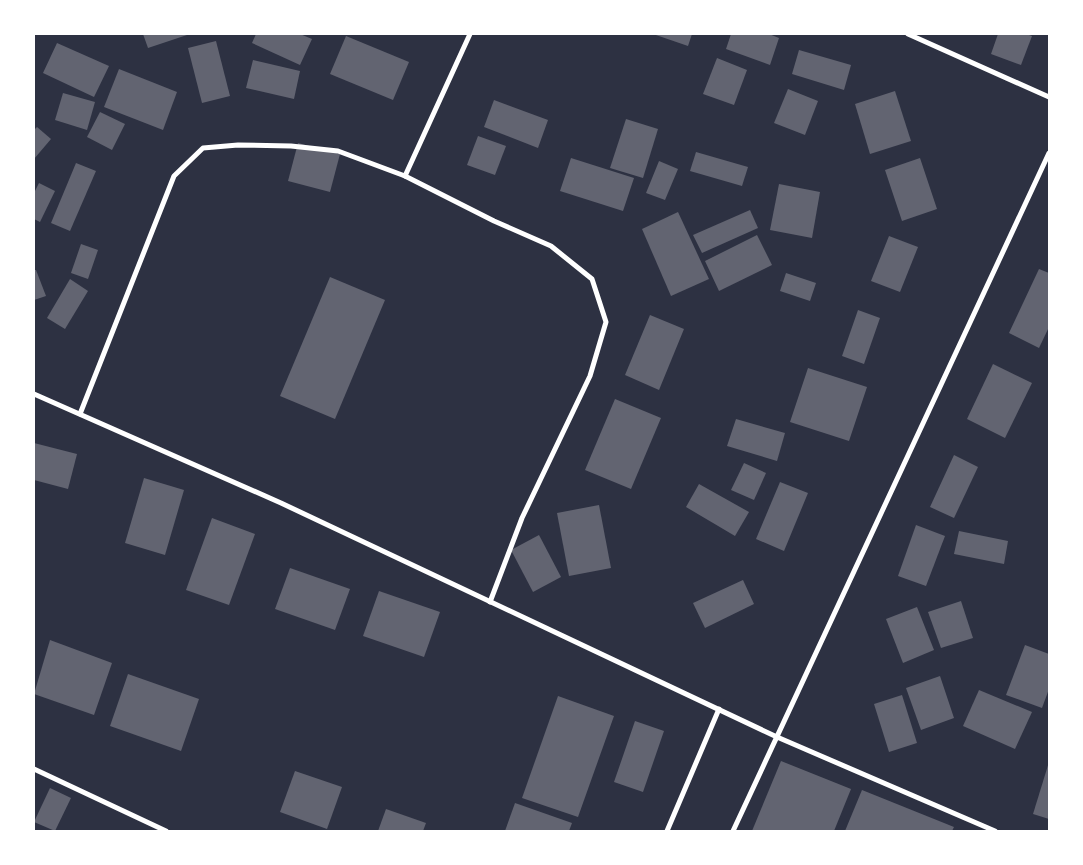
<svg xmlns="http://www.w3.org/2000/svg" width="1083" height="865" viewBox="0 0 1083 865" font-family="'DM Sans',sans-serif">
	<rect width="100%" height="100%" fill="#2d3142"/>
	<g fill="#626471">
		<path d="M143,34H190L148,48Z"/>
		<path d="M256,34H300L312,39L300,65L252,43Z"/>
		<path d="M653,34H692L688,46Z"/>
		<path d="M731,34H769L779,38L770,65L726,49Z"/>
		<path d="M998,34H1026L1032,36L1021,65L991,54Z"/>
		<path d="M346,36L409,62L393,100L330,74Z"/>
		<path d="M216,41L230,96L202,103L188,48Z"/>
		<path d="M57,43L109,66L94,97L43,73Z"/>
		<path d="M799,50L851,65L844,90L792,74Z"/>
		<path d="M717,58L747,70L734,105L703,94Z"/>
		<path d="M253,60L300,71L294,99L246,88Z"/>
		<path d="M119,69L177,92L163,130L104,107Z"/>
		<path d="M788,89L818,101L805,135L774,123Z"/>
		<path d="M895,91L911,141L870,154L855,104Z"/>
		<path d="M63,93L95,102L87,130L55,120Z"/>
		<path d="M494,100L548,120L538,148L484,127Z"/>
		<path d="M100,112L125,124L112,150L87,137Z"/>
		<path d="M626,119L658,129L643,178L610,168Z"/>
		<path d="M37,127L51,139L34,159V130Z"/>
		<path d="M478,136L506,146L495,175L467,165Z"/>
		<path d="M298,143L340,154L330,192L288,181Z"/>
		<path d="M696,152L748,167L742,186L690,171Z"/>
		<path d="M571,158L634,178L623,211L560,191Z"/>
		<path d="M920,158L937,209L902,221L885,170Z"/>
		<path d="M659,161L678,169L665,200L646,193Z"/>
		<path d="M76,163L96,171L70,231L51,223Z"/>
		<path d="M39,183L55,191L40,222L34,219V193Z"/>
		<path d="M779,184L820,192L812,238L770,230Z"/>
		<path d="M750,210L758,228L702,253L693,235Z"/>
		<path d="M678,212L709,279L671,296L642,229Z"/>
		<path d="M757,235L772,265L719,291L705,261Z"/>
		<path d="M889,236L918,247L900,292L871,281Z"/>
		<path d="M81,244L98,250L88,279L71,273Z"/>
		<path d="M1039,269L1049,273V327L1039,348L1009,333Z"/>
		<path d="M34,270H36L46,296L34,300Z"/>
		<path d="M786,273L816,283L810,301L780,291Z"/>
		<path d="M330,277L385,300L335,419L280,396Z"/>
		<path d="M70,279L88,291L65,329L47,318Z"/>
		<path d="M858,310L880,318L864,364L842,356Z"/>
		<path d="M650,315L684,329L659,390L625,375Z"/>
		<path d="M993,364L1032,383L1005,438L967,419Z"/>
		<path d="M808,368L867,387L849,441L790,422Z"/>
		<path d="M615,399L661,418L631,489L585,470Z"/>
		<path d="M736,419L785,433L777,461L727,446Z"/>
		<path d="M34,443L77,454L68,489L34,480Z"/>
		<path d="M954,455L978,467L954,518L930,507Z"/>
		<path d="M744,463L766,473L754,500L731,490Z"/>
		<path d="M144,478L184,490L165,555L125,543Z"/>
		<path d="M780,482L808,493L784,551L756,539Z"/>
		<path d="M699,484L749,512L735,536L686,507Z"/>
		<path d="M599,505L611,568L569,576L557,513Z"/>
		<path d="M212,518L255,534L229,605L186,590Z"/>
		<path d="M916,525L945,536L926,586L898,576Z"/>
		<path d="M959,531L1008,541L1004,564L954,554Z"/>
		<path d="M539,535L561,577L533,592L511,550Z"/>
		<path d="M290,568L350,589L335,630L275,609Z"/>
		<path d="M743,580L754,604L705,628L693,603Z"/>
		<path d="M379,591L440,612L424,657L363,636Z"/>
		<path d="M961,601L973,638L941,648L928,612Z"/>
		<path d="M917,607L934,650L903,663L886,619Z"/>
		<path d="M50,640L112,663L94,715L34,694Z"/>
		<path d="M1025,645L1049,654V689L1042,708L1006,695Z"/>
		<path d="M128,674L199,699L181,751L110,726Z"/>
		<path d="M940,676L954,718L921,730L906,688Z"/>
		<path d="M979,690L1032,712L1015,749L963,726Z"/>
		<path d="M902,695L917,743L889,752L874,704Z"/>
		<path d="M558,696L614,716L578,817L522,798Z"/>
		<path d="M635,721L664,731L643,792L614,782Z"/>
		<path d="M781,761L851,789L834,831H752Z"/>
		<path d="M1049,762V819L1033,814Z"/>
		<path d="M295,771L342,787L327,829L280,812Z"/>
		<path d="M50,788L71,798L55,831L34,822Z"/>
		<path d="M862,790L954,827L952,831H845Z"/>
		<path d="M515,803L572,823L569,831H505Z"/>
		<path d="M386,809L426,823L423,831H378Z"/>
	</g>
	<g fill="none" stroke-linecap="round" stroke-linejoin="round">
		<g stroke="#fff" stroke-width="5">
			<path d="M908,34L1049,97"/>
			<path d="M405,176L470,34"/>
			<path d="M34,394L281,503L777,737L995,831"/>
			<path d="M80,414L174,176L203,148L238,145L291,146L338,151L405,176L494,221L551,246L592,279L606,322L590,376L522,518L490,602"/>
			<path d="M34,769L166,831"/>
			<path d="M667,831L719,709"/>
			<path d="M733,831L1049,153"/>
		</g>
	</g>
	<rect width="1083" height="865" fill="none" stroke="#ffffff" stroke-width="70"/>
</svg>
